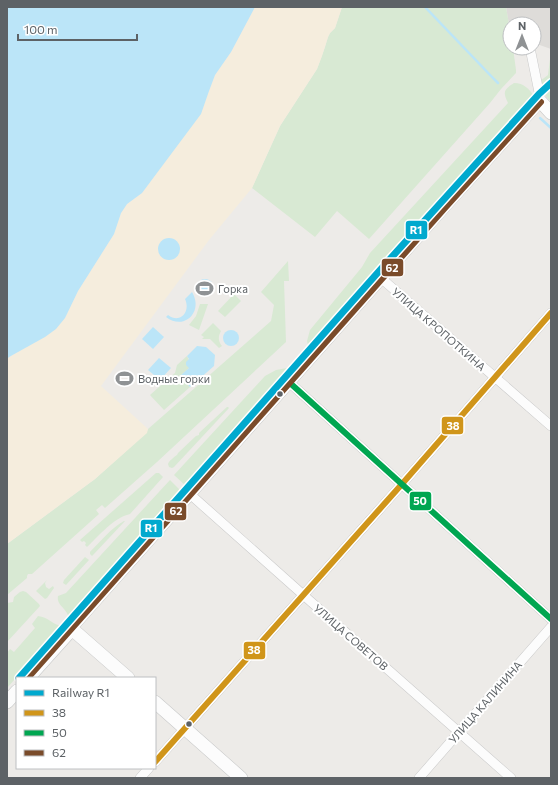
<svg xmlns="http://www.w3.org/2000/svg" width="558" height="785" viewBox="0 0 558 785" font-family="Commissioner,sans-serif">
	<rect width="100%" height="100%" fill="#edebe8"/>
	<path fill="#dedcd9" d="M506,7H551V49L534,43V24H510V30Z"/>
	<g fill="#d8e9d3">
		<path d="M342,7H506L510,30V48H513L516,70V73L501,89L490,103L369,239L337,211L315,237L252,188L280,126L317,69L325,47L328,37L330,33L335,28Z"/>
		<path d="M551,51V102L545,95L540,81L548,75Z"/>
		<path d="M514,83C524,83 529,89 534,96L313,343L310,346L308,345L307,341L310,330L362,267L370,253L508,103C503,92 503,90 514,83Z"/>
		<path d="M288,261L289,281H284L286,342L157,462L105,508L102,505L96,510L99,514L32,574H28L27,576V578L7,595V544L95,479L146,433L148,429L271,321L274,305L261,292Z"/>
		<path d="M234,294L241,301L225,317L218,311Z"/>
		<path d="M200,304H208L199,330L189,325L196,316Z"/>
		<path d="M213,323L221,331C218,336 218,341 222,346L219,348L210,339H202L204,337L201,335Z"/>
		<path d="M187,356L189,360V368L180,376L190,387L164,410L150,395L175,373L177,365Z"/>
		<path d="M287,368L291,369L187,487L174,475L265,376L276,370Z"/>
		<path d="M280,385L281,388L189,490H188Z"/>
		<path d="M227,407H228L229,408L174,467L172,468L169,467L168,464C169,461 174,457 177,455L178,453L196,436L199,435V433Z"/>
		<path d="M156,473H159L163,477L130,514C113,518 100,535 87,547L85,545L86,543L84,541L82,542L80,540Z"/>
		<path d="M170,480L182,492L69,619C67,607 56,606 58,596L66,593Z"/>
		<path d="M186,491L187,492L23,678H20Z"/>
		<path d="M124,521H125L93,555L92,556L90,554V552C100,542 111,528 124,521Z"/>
		<path d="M85,557L89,560L66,585L63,583L64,580Z"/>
		<path d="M47,580L45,583L46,587L49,589L53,586L54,588L47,598L45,599L36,591Z"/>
		<path d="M23,591L26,592L39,604L40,606L7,642V603L13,602L14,597L20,592Z"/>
		<path d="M38,616C48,617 53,625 62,626L7,688V653L10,649L14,652L35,628L32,624Z"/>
	</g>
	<path fill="#f5eddd" d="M255,7H342L335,28L330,33L328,37L322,56L317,69L280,126L252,188L209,240L101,386L148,429L147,433L95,479L7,544V359L65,318L78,291L114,234L121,213L127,204L142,193L160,168L209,91L215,75L231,52Z"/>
	<g fill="#bbe5f8">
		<path d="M7,7H255L231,52L215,75L209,91L201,114L142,193L127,204L121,213L114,234L78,291L65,318L56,329L45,337L9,357L7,359Z"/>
		<circle cx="169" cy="249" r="11"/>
		<circle cx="205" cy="287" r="8"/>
		<path d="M192,292C204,312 184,331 166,317L168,315C180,324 191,312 185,299Z"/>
		<path d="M153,327L164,337L153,349L142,339Z"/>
		<circle cx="231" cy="338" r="8"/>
		<path d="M197,346L206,347L215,355L214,366L190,387L180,376L189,368L186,365V362L189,359L187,356Z"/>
		<path d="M159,358L171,368L160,380L148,370Z"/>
	</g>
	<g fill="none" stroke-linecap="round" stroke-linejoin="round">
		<g stroke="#bbe5f8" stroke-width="2.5">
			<path d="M425,7L492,77L498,83"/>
			<path d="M540,118L551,128"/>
		</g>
		<defs>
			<g id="street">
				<path d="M382,279L551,426"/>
				<path d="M290,383L551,619"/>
				<path d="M191,495L309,600L511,778"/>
				<path d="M72,629L446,207L541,102L530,48"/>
				<path d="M155,762L402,484L551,313"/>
				<path d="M140,778L149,768"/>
				<path d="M419,778L551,627"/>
			</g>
			<g id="secondary">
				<path d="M541,102L551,113"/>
				<path d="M28,678L72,629L128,678"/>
				<path d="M7,702L17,691"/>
				<path d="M155,702L241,778"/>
			</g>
		</defs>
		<use href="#street" stroke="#c9c9c9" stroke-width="10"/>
		<use href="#secondary" stroke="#c8c9c9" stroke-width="14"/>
		<use href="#street" stroke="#fcfcfc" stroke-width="9"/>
		<use href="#secondary" stroke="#fcfcfc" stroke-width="13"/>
		<defs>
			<path id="bus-1" d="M155,762L402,484L551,313"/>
			<path id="bus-2" d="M290,383L551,619"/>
			<path id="bus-3" d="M28,678L446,207L541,102"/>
		</defs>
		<use href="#bus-1" stroke="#fff" stroke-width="9"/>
		<use href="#bus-2" stroke="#fff" stroke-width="9"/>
		<use href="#bus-3" stroke="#fff" stroke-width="9"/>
		<use href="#bus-1" stroke="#d0951a" stroke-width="6"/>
		<use href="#bus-2" stroke="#00a651" stroke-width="6"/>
		<use href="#bus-3" stroke="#7a4b2a" stroke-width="6"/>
		<defs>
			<path id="rail-1" d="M19,678L381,269L539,94L551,83"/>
		</defs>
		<use href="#rail-1" stroke="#fff" stroke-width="10"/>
		<use href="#rail-1" stroke="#00a9ce" stroke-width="7"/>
	</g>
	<defs>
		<symbol id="stadium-bare" viewBox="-9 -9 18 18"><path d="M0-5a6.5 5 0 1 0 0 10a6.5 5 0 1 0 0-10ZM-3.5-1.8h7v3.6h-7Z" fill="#8f9294" stroke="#fff" stroke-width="2.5" paint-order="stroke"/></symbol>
	</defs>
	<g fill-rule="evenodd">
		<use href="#stadium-bare" x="192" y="276" width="25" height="25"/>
		<use href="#stadium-bare" x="112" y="366" width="25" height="25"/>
	</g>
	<g fill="#5d6266" stroke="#fff" stroke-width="1.5">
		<circle cx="280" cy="394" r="3.5"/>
		<circle cx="189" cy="724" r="3.5"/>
	</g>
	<g text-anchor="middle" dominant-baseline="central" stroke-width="4" stroke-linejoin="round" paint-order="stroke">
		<g font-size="11" fill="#5d6266" stroke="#fff" text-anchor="start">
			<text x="218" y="288">Горка</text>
			<text x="138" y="378">Водные горки</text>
		</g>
		<g font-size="11" fill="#5d6266" stroke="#fff">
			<text transform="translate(439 329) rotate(41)">УЛИЦА КРОПОТКИНА</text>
			<text transform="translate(351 637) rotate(41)">УЛИЦА СОВЕТОВ</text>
			<text transform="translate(485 702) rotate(-49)">УЛИЦА КАЛИНИНА</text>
		</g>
	</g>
	<g stroke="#fff" stroke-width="1.5">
		<rect x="405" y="220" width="23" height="20" rx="4" fill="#00a9ce"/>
		<rect x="381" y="258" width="23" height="19" rx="4" fill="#7a4b2a"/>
		<rect x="441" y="416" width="23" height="19" rx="4" fill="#d0951a"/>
		<rect x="409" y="491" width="23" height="20" rx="4" fill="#00a651"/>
		<rect x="164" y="502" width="23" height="19" rx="4" fill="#7a4b2a"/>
		<rect x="140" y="519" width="23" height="19" rx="4" fill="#00a9ce"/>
		<rect x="243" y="641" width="23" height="19" rx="4" fill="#d0951a"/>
	</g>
	<g font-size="11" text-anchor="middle" font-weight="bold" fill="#fff">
		<text x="416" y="234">R1</text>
		<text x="392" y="272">62</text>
		<text x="453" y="430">38</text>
		<text x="420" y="505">50</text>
		<text x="176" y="515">62</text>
		<text x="151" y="532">R1</text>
		<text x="254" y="654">38</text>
	</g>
	<rect width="558" height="785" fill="none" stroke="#5d6266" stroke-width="16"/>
	<rect x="16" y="677" width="140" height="92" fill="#ffffff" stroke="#bec0c2"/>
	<rect x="24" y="690" width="20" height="6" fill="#00a9ce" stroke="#bec0c2"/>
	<text x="52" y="697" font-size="12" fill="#5d6266">Railway R1</text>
	<rect x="24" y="710" width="20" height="6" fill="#d0951a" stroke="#bec0c2"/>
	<text x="52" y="717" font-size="12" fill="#5d6266">38</text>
	<rect x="24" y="730" width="20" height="6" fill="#00a651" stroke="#bec0c2"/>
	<text x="52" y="737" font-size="12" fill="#5d6266">50</text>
	<rect x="24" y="750" width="20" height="6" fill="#7a4b2a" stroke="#bec0c2"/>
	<text x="52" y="757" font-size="12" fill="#5d6266">62</text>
	<g transform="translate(522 36)"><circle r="19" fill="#ffffff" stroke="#bec0c2"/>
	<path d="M0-3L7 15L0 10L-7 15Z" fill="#8f9294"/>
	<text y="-6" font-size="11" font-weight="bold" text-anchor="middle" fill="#5d6266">N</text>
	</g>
	<path d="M18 34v6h119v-6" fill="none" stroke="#5d6266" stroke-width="2"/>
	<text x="24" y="34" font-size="12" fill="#5d6266" stroke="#ffffff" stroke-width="3" paint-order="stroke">100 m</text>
</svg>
